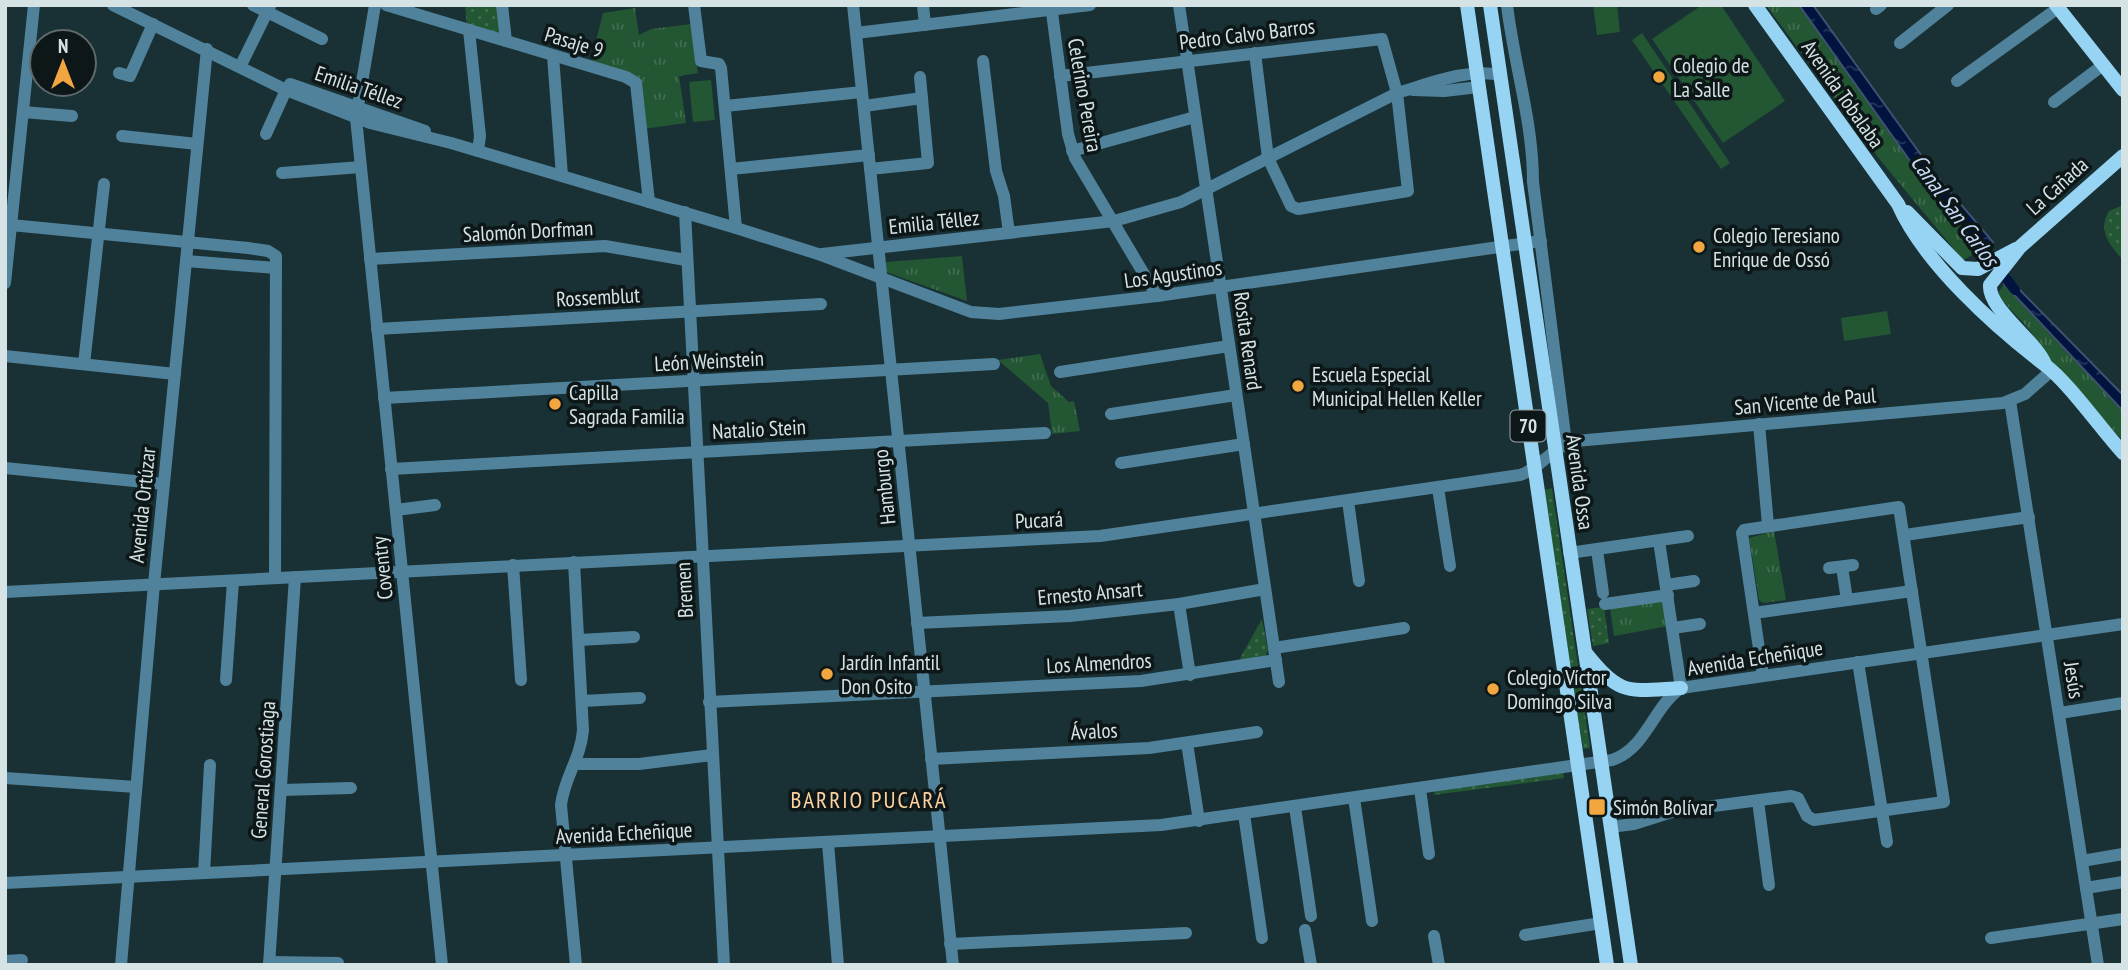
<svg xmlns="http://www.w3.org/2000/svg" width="2128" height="970" viewBox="0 0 2128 970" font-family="'PT Sans Narrow',sans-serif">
	<defs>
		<pattern id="grass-dots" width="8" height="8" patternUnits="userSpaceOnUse" patternTransform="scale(1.75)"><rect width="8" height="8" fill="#235633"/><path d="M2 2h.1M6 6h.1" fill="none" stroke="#426e50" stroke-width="1.8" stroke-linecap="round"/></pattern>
		<pattern id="park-tufts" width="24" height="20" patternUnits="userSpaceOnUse" patternTransform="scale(1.75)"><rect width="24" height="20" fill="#235633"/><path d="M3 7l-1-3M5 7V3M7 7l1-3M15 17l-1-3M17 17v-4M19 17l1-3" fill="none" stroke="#426e50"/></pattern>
		<pattern id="water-ripples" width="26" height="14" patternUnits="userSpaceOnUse" patternTransform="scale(1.75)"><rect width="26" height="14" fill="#00143f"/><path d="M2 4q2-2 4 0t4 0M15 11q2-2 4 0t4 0" fill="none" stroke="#24365b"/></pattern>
	</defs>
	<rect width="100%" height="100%" fill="#193134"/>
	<g fill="url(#grass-dots)">
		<path d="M465,5H498L501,37L467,27Z"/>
		<path d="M2123,205V260C2110,245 2097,231 2109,211Z"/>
		<path d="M1552,488L1590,748L1583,749L1544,490Z"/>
		<path d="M1604,607L1609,643L1593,646L1587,609Z"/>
		<path d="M1262,619L1268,650L1265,657L1238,662Z"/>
		<path d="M1563,772L1564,778L1433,795L1436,790Z"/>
	</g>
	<g fill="url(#park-tufts)">
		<path d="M1766,5H1799L1908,158L1981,251L1963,260L1881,161Z"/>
		<path d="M635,8L639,35L651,29L691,24L698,73L679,76L686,123L643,129L636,77L590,65L603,13Z"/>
		<path d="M962,256L967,301L886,272V262Z"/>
		<path d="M2004,284L2123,411V441L2058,370L2027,327L1997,295Z"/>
		<path d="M1040,354L1051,386L1069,402L1074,401L1080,431L1052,434L1048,403L998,360Z"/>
		<path d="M1774,531L1786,600L1763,603L1759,600L1749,538Z"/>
		<path d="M1658,600L1665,604L1669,626L1614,636L1610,608Z"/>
	</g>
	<g fill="#235633">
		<path d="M1593,5H1617L1620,32L1597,35Z"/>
		<path d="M1702,5H1721L1785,101L1723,143L1652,39Z"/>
		<path d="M1642,33L1730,163L1721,169L1632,40Z"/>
		<path d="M711,80L715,120L693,122L689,82Z"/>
		<path d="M1887,311L1891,334L1844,341L1841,318Z"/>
	</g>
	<g fill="url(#water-ripples)" stroke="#405271" stroke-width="2">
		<path d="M1799,5H1813L1934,173L1993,242L1981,251L1908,158Z"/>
		<path d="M2010,280L2123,395V411L2004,284Z"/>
	</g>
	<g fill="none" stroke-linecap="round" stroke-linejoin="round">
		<path stroke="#00143f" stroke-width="10" d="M1977,241L2015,290"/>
		<g stroke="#50829c" stroke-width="12">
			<path d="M113,5L286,90L370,123L451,143L736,228L818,254L971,312L999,314L1157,296L1541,241"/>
			<path d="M253,5L322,39"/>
			<path d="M375,5L356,118L442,965"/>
			<path d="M386,5L626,77L636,83L649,202"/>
			<path d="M502,5L506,41"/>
			<path d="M694,5L701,61L719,64L721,68L736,228"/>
			<path d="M853,5L953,965"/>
			<path d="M923,5L925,25"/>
			<path d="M1051,5L1068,134L1075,158L1157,296"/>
			<path d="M1179,5L1279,682"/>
			<path d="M1507,5C1514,65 1533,121 1533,182L1566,443"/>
			<path d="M1876,9L1881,5"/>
			<path d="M469,30L480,136L478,151"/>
			<path d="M856,33L1090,5"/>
			<path d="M1900,43L1948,5"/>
			<path d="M553,56L562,176"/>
			<path d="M983,61L996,171L1004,196L1009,233"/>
			<path d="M241,65L270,6"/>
			<path d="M119,73L130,76L153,24"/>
			<path d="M1060,76L1382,39L1397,93L1408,191L1298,209L1291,206L1268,158L1255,53"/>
			<path d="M1957,81L2058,8"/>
			<path d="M290,84L425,131"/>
			<path d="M1413,90L1444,91L1479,87"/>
			<path d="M2054,102L2103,65"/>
			<path d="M725,106L862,92"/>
			<path d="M864,106L922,98"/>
			<path d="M23,112L72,116"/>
			<path d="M266,134L286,90"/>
			<path d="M122,136L197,144"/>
			<path d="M1072,151L1195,117"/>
			<path d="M731,169L869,155"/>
			<path d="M870,169L928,163L920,77"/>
			<path d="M282,173L361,167"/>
			<path d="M685,212L724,965"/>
			<path d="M11,225L248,248L268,251L276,256L275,578"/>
			<path d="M822,254L1114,221L1181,202L1397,93C1429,84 1466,68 1501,75"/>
			<path d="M370,259L605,246L686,260"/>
			<path d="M186,261L276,268"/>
			<path d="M5,283L34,5"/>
			<path d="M377,329L821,304"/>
			<path d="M5,356L175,374"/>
			<path d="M84,364L104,184"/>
			<path d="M1060,372L1229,346"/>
			<path d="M384,398L994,364"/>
			<path d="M2010,401L2098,965"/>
			<path d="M1111,414L1236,395"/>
			<path d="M1759,424L1768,525"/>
			<path d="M1121,463L1244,444"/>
			<path d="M5,468L164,484"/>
			<path d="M391,469L1045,433"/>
			<path d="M1438,488L1450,566"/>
			<path d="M1348,501L1359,581"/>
			<path d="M396,510L435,505"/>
			<path d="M1905,535L2029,517"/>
			<path d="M1659,541L1681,688"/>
			<path d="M1597,550L1603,593"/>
			<path d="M1569,553L1688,536"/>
			<path d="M574,562L583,730C581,758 564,778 561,805L576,965"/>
			<path d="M513,565L521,680"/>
			<path d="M1842,567L1847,600"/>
			<path d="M1829,568L1853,565"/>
			<path d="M1666,585L1694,581"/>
			<path d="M5,592L1100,536L1520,475C1542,468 1552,446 1576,441L2003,403L2025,394L2051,371"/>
			<path d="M1179,604L1190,675"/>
			<path d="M1605,604L1668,595"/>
			<path d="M1754,613L1912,591"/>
			<path d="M917,623L1070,616L1179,604L1265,589"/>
			<path d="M1673,628L1700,624"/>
			<path d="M579,640L634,637"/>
			<path d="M1274,648L1404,628"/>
			<path d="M1858,662L1887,842"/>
			<path d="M226,680L233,581"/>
			<path d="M582,701L640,698"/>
			<path d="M709,702L1141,681L1276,660"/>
			<path d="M2060,713L2123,703"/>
			<path d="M1187,743L1199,821"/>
			<path d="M931,759L1149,748L1257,732"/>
			<path d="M576,764H639L712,755"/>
			<path d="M5,778L136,787"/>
			<path d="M1420,789L1429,854"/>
			<path d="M281,790L351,788"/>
			<path d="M1354,798L1372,921"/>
			<path d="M1758,801L1769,885"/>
			<path d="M1295,807L1311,916"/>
			<path d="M1244,814L1262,938"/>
			<path d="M1610,827L1634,824L1675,811L1791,796L1798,798L1807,816L1814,820L1944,802L1899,507L1744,530L1742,533L1763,676"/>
			<path d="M828,843L838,965"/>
			<path d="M2082,861L2123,854"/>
			<path d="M204,873L210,765"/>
			<path d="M5,883L1161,825L1612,760C1646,749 1653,707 1681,688L2123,624"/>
			<path d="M2086,888L2123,882"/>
			<path d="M1305,930L1311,965"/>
			<path d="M1525,935L1601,923"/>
			<path d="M1434,936L1439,965"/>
			<path d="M1991,938L2123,919"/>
			<path d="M950,944L1186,933"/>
			<path d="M5,961L22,960"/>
			<path d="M269,962L338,963"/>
			<path d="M121,965L154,584L207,49"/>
			<path d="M269,965L295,577"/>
		</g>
		<g stroke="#97d3f3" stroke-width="14">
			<path d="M1467,5L1607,965"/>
			<path d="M1490,5L1631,965"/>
			<path d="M1755,5L1898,204C1924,263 1994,326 2045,365C2069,383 2101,429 2123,453"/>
			<path d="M2056,5L2123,90"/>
			<path d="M1907,212L1962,268L1978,269L2016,249"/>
			<path d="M2045,364C2035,340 1988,309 1990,285L2020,247L2123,156"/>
			<path d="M1585,652C1621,697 1627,691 1681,688"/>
		</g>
	</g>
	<g fill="#f1a640" stroke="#0d1718" stroke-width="2.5">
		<circle cx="1659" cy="77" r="7"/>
		<circle cx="1699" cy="247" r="7"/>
		<circle cx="1298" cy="386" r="7"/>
		<circle cx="555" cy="404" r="7"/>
		<circle cx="827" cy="674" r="7"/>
		<circle cx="1493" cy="689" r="7"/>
		<rect x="1588" y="798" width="18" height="18" rx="3.5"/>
	</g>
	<g text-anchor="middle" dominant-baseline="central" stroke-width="7" stroke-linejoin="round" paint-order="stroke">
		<rect fill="#0d1718" stroke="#99a6a8" stroke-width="2" x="1510.5" y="410.5" width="35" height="31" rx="5"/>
		<g font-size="19" font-weight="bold" fill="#d5e3e5">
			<text x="1528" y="426">70</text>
		</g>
		<g font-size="21" fill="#d5e3e5" stroke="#0d1718">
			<text transform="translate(1247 34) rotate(-7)">Pedro Calvo Barros</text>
			<text transform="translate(574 42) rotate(17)">Pasaje 9</text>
			<text transform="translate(359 87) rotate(19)">Emilia Téllez</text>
			<text transform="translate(1843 94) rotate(55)">Avenida Tobalaba</text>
			<text transform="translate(1085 95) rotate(80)">Celerino Pereira</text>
			<text transform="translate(2057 186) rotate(-42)">La Cañada</text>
			<text transform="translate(934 222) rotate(-6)">Emilia Téllez</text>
			<text transform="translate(528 231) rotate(-3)">Salomón Dorfman</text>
			<text transform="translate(1173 274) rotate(-8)">Los Agustinos</text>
			<text transform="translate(598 297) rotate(-3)">Rossemblut</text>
			<text transform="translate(1248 341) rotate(82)">Rosita Renard</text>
			<text transform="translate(709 361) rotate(-3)">León Weinstein</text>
			<text transform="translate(1805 401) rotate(-5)">San Vicente de Paul</text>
			<text transform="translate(759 429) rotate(-3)">Natalio Stein</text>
			<text transform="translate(1580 482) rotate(82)">Avenida Ossa</text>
			<text transform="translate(884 487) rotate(-96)">Hamburgo</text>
			<text transform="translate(142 505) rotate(-84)">Avenida Ortúzar</text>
			<text transform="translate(1039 520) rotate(-3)">Pucará</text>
			<text transform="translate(382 568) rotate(-96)">Coventry</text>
			<text transform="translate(684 590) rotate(-93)">Bremen</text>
			<text transform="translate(1090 593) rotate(-5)">Ernesto Ansart</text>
			<text transform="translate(1755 658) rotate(-9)">Avenida Echeñique</text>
			<text transform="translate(1099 663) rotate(-3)">Los Almendros</text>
			<text transform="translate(2074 680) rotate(81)">Jesús</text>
			<text transform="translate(1094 731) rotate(-3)">Ávalos</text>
			<text transform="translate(263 770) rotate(-86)">General Gorostiaga</text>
			<text transform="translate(624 833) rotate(-3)">Avenida Echeñique</text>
		</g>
		<g font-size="21" fill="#d5e3e5" stroke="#0d1718" text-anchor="start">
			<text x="1673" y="65">Colegio de<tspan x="1673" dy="24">La Salle</tspan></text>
			<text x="1713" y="235">Colegio Teresiano<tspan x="1713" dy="24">Enrique de Ossó</tspan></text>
			<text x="1312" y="374">Escuela Especial<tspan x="1312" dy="24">Municipal Hellen Keller</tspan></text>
			<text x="569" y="392">Capilla<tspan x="569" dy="24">Sagrada Familia</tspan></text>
			<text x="841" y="662">Jardín Infantil<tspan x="841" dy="24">Don Osito</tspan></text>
			<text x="1507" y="677">Colegio Víctor<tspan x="1507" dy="24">Domingo Silva</tspan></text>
			<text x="1613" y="807">Simón Bolívar</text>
		</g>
		<g font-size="23" font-style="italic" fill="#c7dbf9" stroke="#0d1718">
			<text transform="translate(1955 210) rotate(54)">Canal San Carlos</text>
		</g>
		<g font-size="23" letter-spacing="2" fill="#fdd2a1" stroke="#0d1718">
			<text x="869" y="799">BARRIO PUCARÁ</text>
		</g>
	</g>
	<rect width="2128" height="970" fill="none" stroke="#d5e3e5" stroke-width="14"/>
	<g transform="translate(63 63)"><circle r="33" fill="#0d1718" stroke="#5d696a" stroke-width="2"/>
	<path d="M0-5L12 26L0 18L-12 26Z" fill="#f1a640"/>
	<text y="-10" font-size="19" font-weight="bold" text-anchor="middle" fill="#d5e3e5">N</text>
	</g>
</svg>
